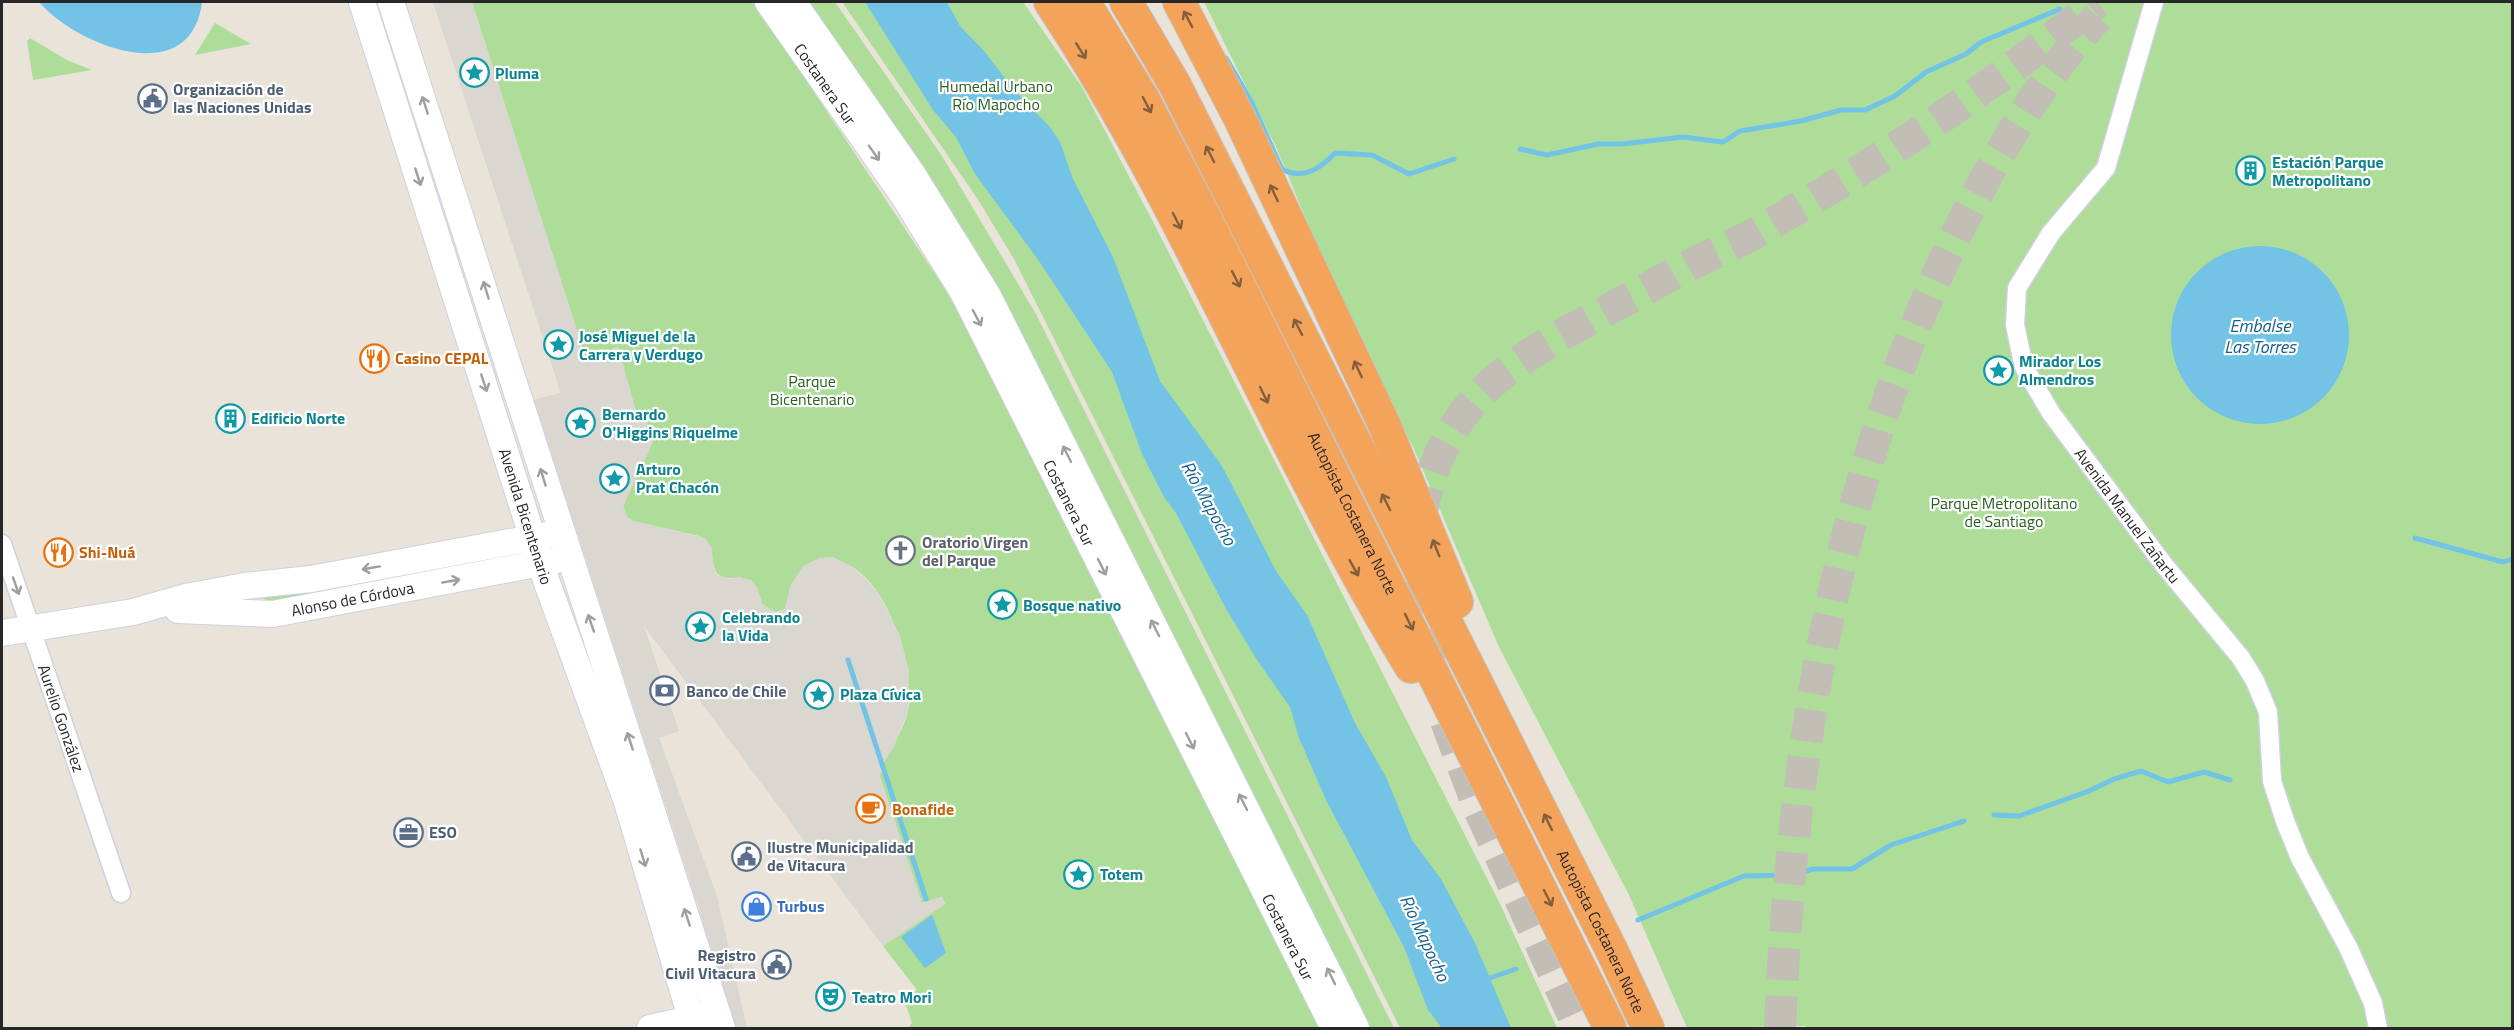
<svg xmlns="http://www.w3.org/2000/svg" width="2514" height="1030" viewBox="0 0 2514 1030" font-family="'Titillium Web',sans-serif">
	<rect width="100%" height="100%" fill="#e9e3d9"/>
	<g fill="#addd99">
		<path d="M472,2H754L945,289L1003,393L1321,1028H908L912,1023L904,999L917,990L883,946L945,904L942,897L922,903L879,774C887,752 902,735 908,712C911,696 908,682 905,666C898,622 873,557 819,558L785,609L775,612L762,604L757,587L740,577C699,584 724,550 699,536L633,521L627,517L623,506L654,437L652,429L636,412L618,347L586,359Z"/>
		<path d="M801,2H835L942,156L1036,314L1394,1028H1367Z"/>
		<path d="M842,2H1023L1082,87L1152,220L1500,904L1557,1028H1400L1014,259L977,198Z"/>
		<path d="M1204,2H2512V1028H1806V1026L1687,1028L1629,895L1499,647L1413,447L1356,340L1277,149Z"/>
		<path d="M215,23L251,44L195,55Z"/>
		<path d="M30,38L67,60L92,70L33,80L27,41Z"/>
		<path d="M525,552L529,553L266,604L263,594Z"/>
	</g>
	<path fill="#dad6d0" d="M433,2H472L586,359L618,347L636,412L652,429L654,437L651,447L623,506L627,517L633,521L705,538L712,549L713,568L717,575L729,579L740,577L751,580L757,587L762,604L775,612L785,609L790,586L803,566L819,558L833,557L849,565L866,579L877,592L900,635L909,671L908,711L894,747L883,764L885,771L879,774L922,903L942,897L945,904L883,946L644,626L679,731L659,738L717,896L747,1028H730L700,912L534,400L560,393L557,381Z"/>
	<g fill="#72c3e6">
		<path d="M39,2H202C191,91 77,46 39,2Z"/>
		<path d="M865,2H947L960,26L985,52L1014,90L1050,127L1060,142L1073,179L1113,257L1160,381L1222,466L1276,571L1307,615L1355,723L1386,777L1412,840L1441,879L1475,943L1511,1028H1442L1428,1010L1404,947L1327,802L1299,738L1290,707L1257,660L1225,607L1176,513L1164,497L1142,454L1112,372L1039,261L975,174L956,137L933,110Z"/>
		<circle cx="2260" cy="335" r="89"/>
		<path d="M932,915L946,953L925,968L901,937Z"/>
	</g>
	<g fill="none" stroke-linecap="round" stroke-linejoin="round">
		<g stroke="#72c3e6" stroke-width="5">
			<path d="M1226,58L1251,101L1282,169C1303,181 1321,168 1335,153L1372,155L1409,174L1454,159"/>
			<path d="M1520,149L1547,155L1598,144H1622L1683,137L1723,142L1740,131L1801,121L1841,110H1865L1895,96L1926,72L1966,54L1981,42L2060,9"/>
			<path d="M2415,538L2503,562L2512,559"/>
			<path d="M848,660L926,899"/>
			<path d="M1994,815L2019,816L2089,791L2114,779L2141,771L2168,782L2204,772L2230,780"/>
			<path d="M1638,920L1744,876L1794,875L1813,869H1852L1891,845L1964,821"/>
			<path d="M1487,979L1516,969"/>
		</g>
		<g stroke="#c2bdb5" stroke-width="32" stroke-dasharray="32 16" stroke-linecap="butt">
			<path d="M1430,661C1411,577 1409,490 1462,416C1497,368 1549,342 1600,314C1630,298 1660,281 1690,265C1710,255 1730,246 1750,236C1871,167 1989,90 2097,2"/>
			<path d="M1446,721L1479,809L1579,1028"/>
			<path d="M1780,1028C1791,753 1838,474 1961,225C1998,152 2042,78 2098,17"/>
		</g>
		<defs>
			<g id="street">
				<path id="s1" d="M2154,2L2106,168L2051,233L2017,288L2015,325L2024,367L2051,413L2164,565L2241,658L2255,681L2268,712L2272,781L2285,821L2300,858L2348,947L2373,1003L2378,1028"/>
				<path id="s2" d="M2,544L121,893"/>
			</g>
			<g id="secondary">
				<path id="s3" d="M362,2L547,583L627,802L694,1028"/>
				<path d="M391,2L722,1028"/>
				<path id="s4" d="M768,2L903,195L963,292L1334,1028"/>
				<path d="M793,2L913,175L988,296L1356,1028"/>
				<path id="s5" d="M178,610L273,614L556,560"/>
				<path d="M2,633L133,612L186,597L245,586L311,579L548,535"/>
				<path d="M650,1028L709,1015"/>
			</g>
			<g id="highway">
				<path d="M1050,2C1190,213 1279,452 1411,667"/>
				<path id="s6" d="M1084,2L1144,100L1211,229L1610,1028"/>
				<path id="s7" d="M1126,2L1175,85L1612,951L1648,1028"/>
				<path d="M1179,2L1240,119L1384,424L1457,602"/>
			</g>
		</defs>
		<use href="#street" stroke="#cfd1e0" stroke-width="21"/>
		<use href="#secondary" stroke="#cfd1e0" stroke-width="28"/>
		<use href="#highway" stroke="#c3c3c3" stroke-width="34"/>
		<use href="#street" stroke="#fff" stroke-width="18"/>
		<use href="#secondary" stroke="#fff" stroke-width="26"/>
		<use href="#highway" stroke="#f4a35a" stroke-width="32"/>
	</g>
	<defs><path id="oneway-shaft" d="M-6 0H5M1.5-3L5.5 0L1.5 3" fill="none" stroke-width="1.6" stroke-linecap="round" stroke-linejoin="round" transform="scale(1.5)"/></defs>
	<g stroke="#835f3e">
		<use href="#oneway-shaft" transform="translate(1188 19) rotate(-118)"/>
		<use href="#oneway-shaft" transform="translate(1081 51) rotate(58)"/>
		<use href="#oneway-shaft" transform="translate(1147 105) rotate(62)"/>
		<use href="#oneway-shaft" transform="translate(1210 154) rotate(-117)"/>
		<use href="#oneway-shaft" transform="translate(1274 193) rotate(-115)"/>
		<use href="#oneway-shaft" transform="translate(1177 221) rotate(63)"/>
		<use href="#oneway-shaft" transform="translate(1236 279) rotate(63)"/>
		<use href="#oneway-shaft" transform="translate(1298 327) rotate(-117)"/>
		<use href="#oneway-shaft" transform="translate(1358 369) rotate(-115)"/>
		<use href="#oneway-shaft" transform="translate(1264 395) rotate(64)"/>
		<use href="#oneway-shaft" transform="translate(1386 502) rotate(-117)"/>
		<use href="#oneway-shaft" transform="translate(1436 548) rotate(-112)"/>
		<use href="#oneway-shaft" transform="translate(1354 568) rotate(61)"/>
		<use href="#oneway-shaft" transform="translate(1409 622) rotate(64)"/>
		<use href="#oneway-shaft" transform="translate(1548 822) rotate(-116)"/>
		<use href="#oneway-shaft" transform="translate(1548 898) rotate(63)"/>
	</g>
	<g stroke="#9e9e9e">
		<use href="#oneway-shaft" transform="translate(425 105) rotate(-108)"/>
		<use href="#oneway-shaft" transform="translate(874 153) rotate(55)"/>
		<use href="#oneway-shaft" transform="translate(418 177) rotate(72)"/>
		<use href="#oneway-shaft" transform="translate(486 290) rotate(-107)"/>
		<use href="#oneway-shaft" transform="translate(977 318) rotate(62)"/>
		<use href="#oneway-shaft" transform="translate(484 383) rotate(72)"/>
		<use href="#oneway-shaft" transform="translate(1067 454) rotate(-117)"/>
		<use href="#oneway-shaft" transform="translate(543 477) rotate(-107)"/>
		<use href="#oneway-shaft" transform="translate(1102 567) rotate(63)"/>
		<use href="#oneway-shaft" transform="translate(371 568) rotate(170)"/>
		<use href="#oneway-shaft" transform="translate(451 581) rotate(-10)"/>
		<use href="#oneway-shaft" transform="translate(16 586) rotate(71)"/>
		<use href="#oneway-shaft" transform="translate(591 623) rotate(-109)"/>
		<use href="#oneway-shaft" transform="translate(1155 628) rotate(-117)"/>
		<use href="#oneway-shaft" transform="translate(630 741) rotate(-108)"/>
		<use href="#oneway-shaft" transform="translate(1190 741) rotate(63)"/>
		<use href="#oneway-shaft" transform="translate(1243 802) rotate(-117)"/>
		<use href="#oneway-shaft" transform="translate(643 858) rotate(73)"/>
		<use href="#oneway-shaft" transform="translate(687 917) rotate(-108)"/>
		<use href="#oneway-shaft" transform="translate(1331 976) rotate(-116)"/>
	</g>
	<defs>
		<symbol id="sight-ring" viewBox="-11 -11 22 22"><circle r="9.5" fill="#fff" stroke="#0f9aa8" stroke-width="1.5"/><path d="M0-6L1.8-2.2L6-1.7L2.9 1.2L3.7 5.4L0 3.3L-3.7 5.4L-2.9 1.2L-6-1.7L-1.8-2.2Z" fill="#0f9aa8"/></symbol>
		<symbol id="civic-ring" viewBox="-11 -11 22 22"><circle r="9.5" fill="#fff" stroke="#5c6f8a" stroke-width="1.5"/><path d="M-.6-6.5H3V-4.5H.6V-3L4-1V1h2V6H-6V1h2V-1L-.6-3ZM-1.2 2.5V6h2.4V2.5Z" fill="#5c6f8a"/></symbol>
		<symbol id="building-ring" viewBox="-11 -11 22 22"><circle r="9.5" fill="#fff" stroke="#0f9aa8" stroke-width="1.5"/><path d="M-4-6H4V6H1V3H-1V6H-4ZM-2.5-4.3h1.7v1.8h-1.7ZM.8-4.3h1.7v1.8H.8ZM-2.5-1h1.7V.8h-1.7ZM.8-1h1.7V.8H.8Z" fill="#0f9aa8"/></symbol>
		<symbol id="restaurant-ring" viewBox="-11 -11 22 22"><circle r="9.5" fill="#fff" stroke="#e8710a" stroke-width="1.5"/><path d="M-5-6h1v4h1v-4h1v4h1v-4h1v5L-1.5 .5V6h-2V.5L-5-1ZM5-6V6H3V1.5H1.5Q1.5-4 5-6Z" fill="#e8710a"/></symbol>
		<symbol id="church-ring" viewBox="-11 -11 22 22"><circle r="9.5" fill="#fff" stroke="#6b7280" stroke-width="1.5"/><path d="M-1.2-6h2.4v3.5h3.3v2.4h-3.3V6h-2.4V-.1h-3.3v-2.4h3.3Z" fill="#6b7280"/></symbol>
		<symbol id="bank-ring" viewBox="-11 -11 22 22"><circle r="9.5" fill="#fff" stroke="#5c6f8a" stroke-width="1.5"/><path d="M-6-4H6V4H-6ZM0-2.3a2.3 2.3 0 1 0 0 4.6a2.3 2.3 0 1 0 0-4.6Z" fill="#5c6f8a"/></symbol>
		<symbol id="cafe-ring" viewBox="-11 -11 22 22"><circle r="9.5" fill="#fff" stroke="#e8710a" stroke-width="1.5"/><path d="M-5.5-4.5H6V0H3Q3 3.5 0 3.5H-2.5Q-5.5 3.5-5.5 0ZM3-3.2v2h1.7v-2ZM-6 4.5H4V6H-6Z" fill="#e8710a"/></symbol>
		<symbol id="office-ring" viewBox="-11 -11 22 22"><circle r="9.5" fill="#fff" stroke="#5c6f8a" stroke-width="1.5"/><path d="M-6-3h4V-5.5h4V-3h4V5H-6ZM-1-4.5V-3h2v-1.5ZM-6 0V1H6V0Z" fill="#5c6f8a"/></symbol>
		<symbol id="shop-ring" viewBox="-11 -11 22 22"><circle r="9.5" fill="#fff" stroke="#3f7fe0" stroke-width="1.5"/><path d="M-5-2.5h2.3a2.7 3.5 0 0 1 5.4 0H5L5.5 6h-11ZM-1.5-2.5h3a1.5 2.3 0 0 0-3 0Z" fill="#3f7fe0"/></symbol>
		<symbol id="theatre-ring" viewBox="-11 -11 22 22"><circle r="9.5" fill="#fff" stroke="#0f9aa8" stroke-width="1.5"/><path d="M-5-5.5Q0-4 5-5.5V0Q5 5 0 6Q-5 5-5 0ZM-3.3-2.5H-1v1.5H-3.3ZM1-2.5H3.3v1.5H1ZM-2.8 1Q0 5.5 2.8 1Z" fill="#0f9aa8"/></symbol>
	</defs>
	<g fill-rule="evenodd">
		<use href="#sight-ring" x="458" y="56" width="33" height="33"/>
		<use href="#civic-ring" x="136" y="82" width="33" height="33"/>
		<use href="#building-ring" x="2234" y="154" width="33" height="33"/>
		<use href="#sight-ring" x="542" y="328" width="33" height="33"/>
		<use href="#restaurant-ring" x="358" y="342" width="33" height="33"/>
		<use href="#sight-ring" x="1982" y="354" width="33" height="33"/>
		<use href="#building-ring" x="214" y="402" width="33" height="33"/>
		<use href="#sight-ring" x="564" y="406" width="33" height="33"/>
		<use href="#sight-ring" x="598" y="462" width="33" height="33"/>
		<use href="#church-ring" x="884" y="534" width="33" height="33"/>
		<use href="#restaurant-ring" x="42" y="536" width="33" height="33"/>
		<use href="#sight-ring" x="986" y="588" width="33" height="33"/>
		<use href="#sight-ring" x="684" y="610" width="33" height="33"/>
		<use href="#bank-ring" x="648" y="674" width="33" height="33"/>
		<use href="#sight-ring" x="802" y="678" width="33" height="33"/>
		<use href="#cafe-ring" x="854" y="792" width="33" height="33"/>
		<use href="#office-ring" x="392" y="816" width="33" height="33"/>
		<use href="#civic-ring" x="730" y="840" width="33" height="33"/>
		<use href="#sight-ring" x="1062" y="858" width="33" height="33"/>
		<use href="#shop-ring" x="740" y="890" width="33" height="33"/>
		<use href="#civic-ring" x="760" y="948" width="33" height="33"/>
		<use href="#theatre-ring" x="814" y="980" width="33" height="33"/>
	</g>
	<g text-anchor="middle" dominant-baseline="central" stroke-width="4.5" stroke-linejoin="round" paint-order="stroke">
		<g font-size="16" font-weight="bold" fill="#0d838f" stroke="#fff" text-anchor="start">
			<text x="495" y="73">Pluma</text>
			<text x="2272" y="162">Estación Parque<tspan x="2272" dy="18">Metropolitano</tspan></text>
			<text x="579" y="336">José Miguel de la<tspan x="579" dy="18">Carrera y Verdugo</tspan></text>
			<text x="2019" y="361">Mirador Los<tspan x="2019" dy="18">Almendros</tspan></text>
			<text x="602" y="414">Bernardo<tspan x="602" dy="18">O'Higgins Riquelme</tspan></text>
			<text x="251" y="418">Edificio Norte</text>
			<text x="636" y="469">Arturo<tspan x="636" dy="18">Prat Chacón</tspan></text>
			<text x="1023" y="605">Bosque nativo</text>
			<text x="722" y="617">Celebrando<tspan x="722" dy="18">la Vida</tspan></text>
			<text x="840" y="694">Plaza Cívica</text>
			<text x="1100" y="874">Totem</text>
			<text x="852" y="997">Teatro Mori</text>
		</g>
		<g font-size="16" fill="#272727" stroke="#fff">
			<text stroke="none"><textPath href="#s4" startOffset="100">Costanera Sur</textPath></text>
			<text stroke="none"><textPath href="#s4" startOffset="586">Costanera Sur</textPath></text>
			<text stroke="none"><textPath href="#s6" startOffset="578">Autopista Costanera Norte</textPath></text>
			<text stroke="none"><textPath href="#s1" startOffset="584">Avenida Manuel Zañartu</textPath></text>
			<text stroke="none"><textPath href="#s3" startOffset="540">Avenida Bicentenario</textPath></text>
			<text stroke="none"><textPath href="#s5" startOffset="176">Alonso de Córdova</textPath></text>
			<text stroke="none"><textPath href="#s2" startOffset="184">Aurelio González</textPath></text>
			<text stroke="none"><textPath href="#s7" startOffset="1044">Autopista Costanera Norte</textPath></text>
			<text stroke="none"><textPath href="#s4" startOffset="1072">Costanera Sur</textPath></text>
		</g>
		<g font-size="16" fill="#285f1d" stroke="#fff">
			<text x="996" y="86">Humedal Urbano<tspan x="996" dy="18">Río Mapocho</tspan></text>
			<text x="812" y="381">Parque<tspan x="812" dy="18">Bicentenario</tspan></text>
			<text x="2004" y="503">Parque Metropolitano<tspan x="2004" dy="18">de Santiago</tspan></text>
		</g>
		<g font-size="16" font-weight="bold" fill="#4e5e75" stroke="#fff" text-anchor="start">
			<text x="173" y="89">Organización de<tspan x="173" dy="18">las Naciones Unidas</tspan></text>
			<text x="686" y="691">Banco de Chile</text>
			<text x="429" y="832">ESO</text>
			<text x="767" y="847">Ilustre Municipalidad<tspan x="767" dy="18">de Vitacura</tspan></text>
			<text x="756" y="955" text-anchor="end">Registro<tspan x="756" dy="18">Civil Vitacura</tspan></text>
		</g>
		<g font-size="16" font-weight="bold" fill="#c56008" stroke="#fff" text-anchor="start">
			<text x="395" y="358">Casino CEPAL</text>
			<text x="79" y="552">Shi-Nuá</text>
			<text x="892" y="809">Bonafide</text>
		</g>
		<g font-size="16" font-weight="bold" fill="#5b616d" stroke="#fff" text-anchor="start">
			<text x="922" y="542">Oratorio Virgen<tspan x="922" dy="18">del Parque</tspan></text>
		</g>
		<g font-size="16" font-weight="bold" fill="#366cbe" stroke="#fff" text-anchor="start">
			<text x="777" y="906">Turbus</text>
		</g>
		<g font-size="18" font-style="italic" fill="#155f8e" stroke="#fff">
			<text x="2260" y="325">Embalse<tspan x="2260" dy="21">Las Torres</tspan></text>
			<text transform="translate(1209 503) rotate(61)">Río Mapocho</text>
			<text transform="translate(1425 938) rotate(65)">Río Mapocho</text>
		</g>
	</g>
	<rect width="2514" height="1030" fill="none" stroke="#272727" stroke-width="6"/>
</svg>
